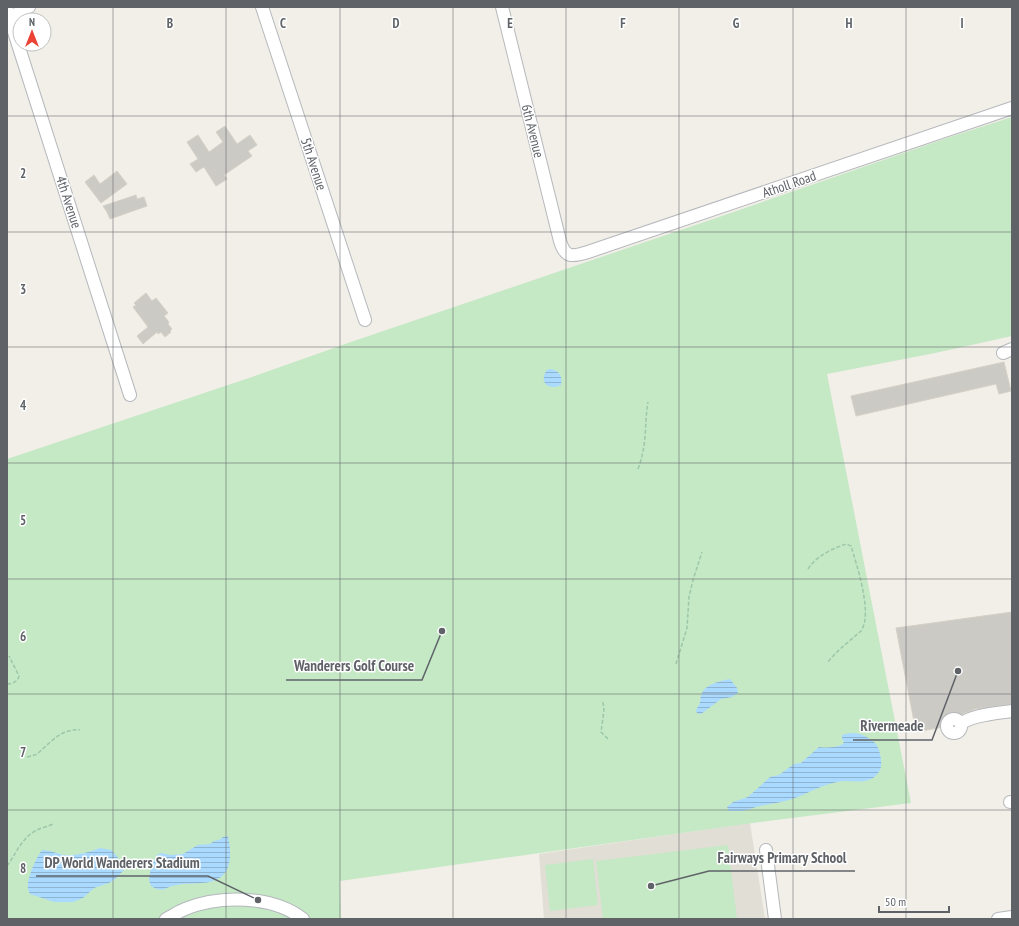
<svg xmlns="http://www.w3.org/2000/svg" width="1019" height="926" viewBox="0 0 1019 926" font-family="'PT Sans Narrow',sans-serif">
	<defs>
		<pattern id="water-rules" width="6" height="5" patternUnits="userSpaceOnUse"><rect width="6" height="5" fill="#aadaff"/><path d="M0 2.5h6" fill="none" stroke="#8eb4d2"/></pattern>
	</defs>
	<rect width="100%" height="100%" fill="#f1efe8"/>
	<path fill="#e1ded6" d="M750,823L765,919H544L539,854Z"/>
	<g fill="#c5e8c5">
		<path d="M1012,117V336L935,353L827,374L911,803L760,822L340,881L341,919H7V459L252,377L348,343L719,217L947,138Z"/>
		<path d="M728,845L737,919H603L596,861Z"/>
		<path d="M593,859L598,905L550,911L545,865Z"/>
	</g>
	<g fill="url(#water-rules)">
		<path d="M550,369C559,370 563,376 561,385C553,389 542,387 544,376C544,375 546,371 547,370Z"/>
		<path d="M730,679L737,688L738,693L732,697L721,699L701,714L697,713L696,711C696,709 698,707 699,705C701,702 700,697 702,693C706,684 721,681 730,679Z"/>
		<path d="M850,733C860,733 867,736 875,743C879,747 882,759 881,766C881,770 877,775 873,778C862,785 849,779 837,782C821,785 807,794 792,799C783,802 774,803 765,805C757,806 748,810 741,811C737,811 733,811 729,811L727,807L733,802L748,797L770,777L779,775L794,764L801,763L819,747C827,748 835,748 843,744L844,741L842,739V735Z"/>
		<path d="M228,836C233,861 231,881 202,883C193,884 185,883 177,885C164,887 164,894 151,886L149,880L151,865L157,855L161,853L171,855L183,854L198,845L210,844L214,841L219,840L223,837Z"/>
		<path d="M100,848L111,850L115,854L123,864L124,870L114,880L109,883L94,888L83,898L73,902H54L30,894C29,892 28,890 28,888C27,878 36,858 42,850C51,850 57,854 65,855C77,856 89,852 100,848Z"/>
	</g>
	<g fill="#cccac5" stroke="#d6d1c6">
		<path d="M225,126L237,144L250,135L257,145L248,151L252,156L224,175L227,179L216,186L204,167L196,172L190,164L198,159L187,142L198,135L209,152L223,142L216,132Z"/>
		<path d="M117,171L127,184L101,203L85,182L94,175L100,184Z"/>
		<path d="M136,195L137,199L144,197L147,206L110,219L107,212L103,206Z"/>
		<path d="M146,293L152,301L156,298L168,313L164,316L169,322L168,324L172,329L170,331L171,332L165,337L161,332L158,334L157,332L143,344L137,336L148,327L133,307L136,305L134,303Z"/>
		<path d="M1004,362L1011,391L999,394L996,384L856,416L851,396Z"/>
		<path d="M1012,612V704L975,709L962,714L957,718L954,721V725L916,732L896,628Z"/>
	</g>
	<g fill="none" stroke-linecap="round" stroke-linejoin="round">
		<defs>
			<g id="minor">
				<path d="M262,7L365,320"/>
				<path d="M502,7L560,241C565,258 572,257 588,252L1012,108"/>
				<path d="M7,10L130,395"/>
				<path d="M7,19L29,7"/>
				<path d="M1003,353L1012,349"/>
				<circle cx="954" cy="726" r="7"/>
				<path d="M961,724C970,715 998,713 1012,711"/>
				<path d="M1010,802H1012"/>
				<path d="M766,850L775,919"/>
				<path d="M166,919C172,916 178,912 185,909C219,895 273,895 303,919"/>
				<path d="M998,919L1012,917"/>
			</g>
		</defs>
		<use href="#minor" stroke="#b5b8bc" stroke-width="14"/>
		<g stroke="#9cc7a9" stroke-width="1.5" stroke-dasharray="4 2" stroke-linecap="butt">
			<path d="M638,469C642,458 644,448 645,437C646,425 646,413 648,402"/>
			<path d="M808,569C816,556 832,549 846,544L851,546C857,566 873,614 861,631L840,649L831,658L828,662"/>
			<path d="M676,664L687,628L689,597L693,580L702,552"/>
			<path d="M7,684C13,684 18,681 19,676L9,656"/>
			<path d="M603,702L604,710L601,732L608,739"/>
			<path d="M27,757L35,755L38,753C51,742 62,728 80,730"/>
			<path d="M7,866C16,854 21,839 35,831C40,828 47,827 53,824"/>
		</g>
		<use href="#minor" stroke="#fff" stroke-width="12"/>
	</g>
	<path fill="none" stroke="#5f6368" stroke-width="1" stroke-opacity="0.55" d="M113,7V919M226,7V919M340,7V919M453,7V919M566,7V919M679,7V919M793,7V919M906,7V919M7,116H1012M7,232H1012M7,347H1012M7,463H1012M7,579H1012M7,694H1012M7,810H1012"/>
	<g text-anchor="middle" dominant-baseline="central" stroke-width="3" stroke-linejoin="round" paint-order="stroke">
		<g font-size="14" fill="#5f6368" stroke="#fff">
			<text transform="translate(533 131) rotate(76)">6th Avenue</text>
			<text transform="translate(314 164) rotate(72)">5th Avenue</text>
			<text transform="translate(789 184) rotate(-19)">Atholl Road</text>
			<text transform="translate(69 202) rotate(72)">4th Avenue</text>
		</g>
	</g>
	<g font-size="13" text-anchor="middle" font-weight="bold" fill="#5f6368" stroke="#fff" stroke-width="3" stroke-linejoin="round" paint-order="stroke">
		<text x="170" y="28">B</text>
		<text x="283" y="28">C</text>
		<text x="396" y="28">D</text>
		<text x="510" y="28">E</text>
		<text x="623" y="28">F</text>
		<text x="736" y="28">G</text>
		<text x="849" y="28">H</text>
		<text x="962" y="28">I</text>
		<text x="23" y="178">2</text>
		<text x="23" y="294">3</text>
		<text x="23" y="410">4</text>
		<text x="23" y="525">5</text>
		<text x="23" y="641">6</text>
		<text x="23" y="757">7</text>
		<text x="23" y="873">8</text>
	</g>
	<path fill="none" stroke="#5f6368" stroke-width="1.5" d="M442 631L422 680H286M958 671L932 740H853M651 886L709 871H855M258 900L208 876H36"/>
	<g fill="#5f6368" stroke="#fff" stroke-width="1.5">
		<circle cx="442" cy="631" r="4"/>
		<circle cx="958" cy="671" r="4"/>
		<circle cx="651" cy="886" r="4"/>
		<circle cx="258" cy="900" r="4"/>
	</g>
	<g font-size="15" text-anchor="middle" font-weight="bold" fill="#5f6368" stroke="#fff" stroke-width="3" stroke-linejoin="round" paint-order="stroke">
		<text x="354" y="671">Wanderers Golf Course</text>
		<text x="892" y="731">Rivermeade</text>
		<text x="782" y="863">Fairways Primary School</text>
		<text x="122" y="868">DP World Wanderers Stadium</text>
	</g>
	<rect width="1019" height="926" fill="none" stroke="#5f6368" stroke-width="16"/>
	<g transform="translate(32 32)"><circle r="19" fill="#ffffff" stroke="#bfc1c3"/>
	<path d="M0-3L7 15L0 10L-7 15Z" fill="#ea4335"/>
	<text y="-6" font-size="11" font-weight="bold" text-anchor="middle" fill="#5f6368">N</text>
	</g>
	<path d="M879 906v6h70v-6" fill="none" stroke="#5f6368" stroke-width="2"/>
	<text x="885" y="906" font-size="12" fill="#5f6368" stroke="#ffffff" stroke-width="3" paint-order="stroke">50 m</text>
</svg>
